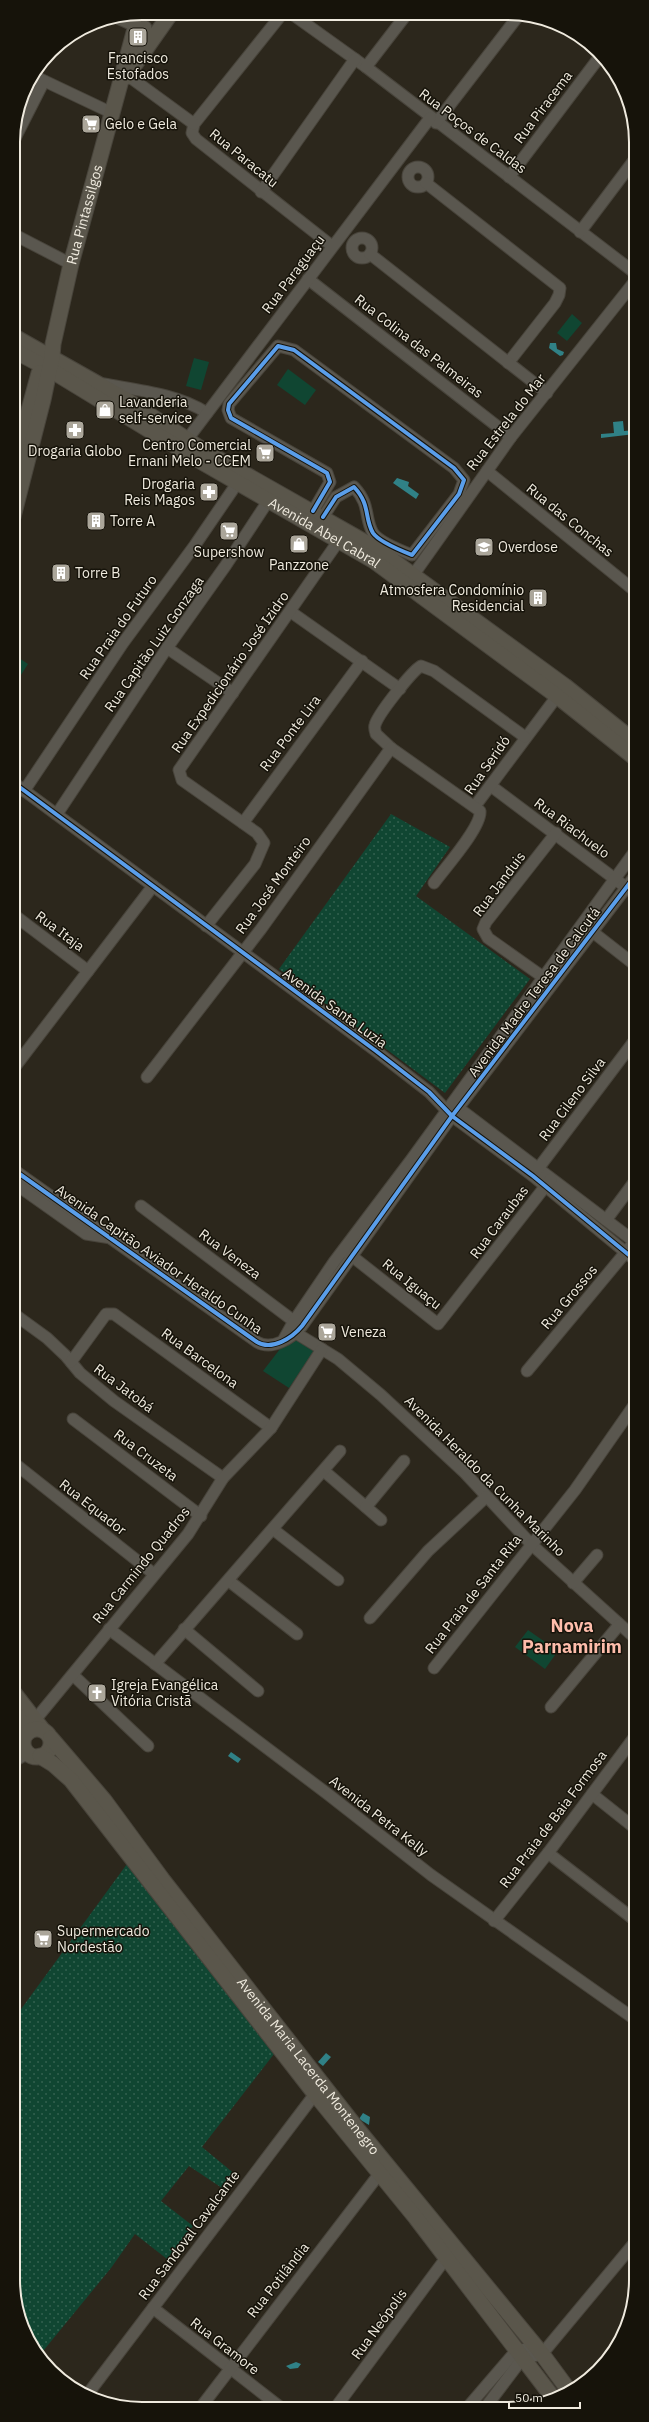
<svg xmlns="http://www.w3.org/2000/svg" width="649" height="2422" viewBox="0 0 649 2422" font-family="'IBM Plex Sans',sans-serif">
	<defs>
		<pattern id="grass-dots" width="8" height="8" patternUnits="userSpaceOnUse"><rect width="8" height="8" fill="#104632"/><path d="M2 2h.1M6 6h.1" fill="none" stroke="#33614f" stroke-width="1.8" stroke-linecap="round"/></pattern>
	</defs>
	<rect width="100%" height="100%" fill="#2c271c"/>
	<g fill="url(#grass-dots)">
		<path d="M391,814L450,847L416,896L530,979L445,1093L279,969Z"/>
		<path d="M127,1864L274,2054L202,2147L236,2175L225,2190L189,2166L161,2201L193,2226L167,2259L135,2234L111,2268L39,2356L26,2337L14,2297V2015L16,2016Z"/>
	</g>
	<g fill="#104632">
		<path d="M572,314L582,323L567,341L557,333Z"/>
		<path d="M194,358L209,362L201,390L186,386Z"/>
		<path d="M288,369L316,390L305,405L277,385Z"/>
		<path d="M13,654L28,664L21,675L13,670Z"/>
		<path d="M290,1336L314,1351L289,1388L263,1371Z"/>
		<path d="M528,1630L558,1651L545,1669L515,1647Z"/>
	</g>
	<g fill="#308186">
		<path d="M550,343H556L557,349L564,352L563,355L560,356L549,348Z"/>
		<path d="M623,421L624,431L635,430V434L601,438V434L614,433L613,422Z"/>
		<path d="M397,478L409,482L408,486L419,494L416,499L393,483Z"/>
		<path d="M231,1752L241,1759L238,1763L228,1756Z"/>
		<path d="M326,2053L331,2057L323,2066L318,2062Z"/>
		<path d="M363,2113L370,2117L369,2125L359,2119Z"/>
		<path d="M296,2362L301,2364L298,2368L290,2369L286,2366Z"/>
	</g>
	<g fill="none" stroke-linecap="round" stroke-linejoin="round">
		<defs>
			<g id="minor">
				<path d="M282,14L194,124L192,133L196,139L332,246"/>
				<path d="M292,14L366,67L635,273"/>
				<path d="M366,67L406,15"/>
				<path d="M127,75L194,124"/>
				<path d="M34,76L112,113"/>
				<path d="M436,123L519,15"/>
				<path d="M13,142L44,81"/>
				<circle cx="418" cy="177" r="10"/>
				<path d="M509,177L601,55"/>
				<path d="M426,183L560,288L559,295L555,303L508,363"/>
				<path d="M261,192L355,59"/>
				<path d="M580,232L635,159"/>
				<path d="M13,234L71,264"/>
				<circle cx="362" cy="248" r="10"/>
				<path d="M370,254L547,393"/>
				<path d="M308,279L511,437"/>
				<path d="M104,384C137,390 178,394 207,413"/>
				<path d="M183,445L430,118"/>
				<path d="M487,471L635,591"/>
				<path d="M313,511L330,482L327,473L231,418L228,410L229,404L278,346L294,350L454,468L464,480L459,494L412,555C402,551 379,542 373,533C364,518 371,505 354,487L336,497L323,517"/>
				<path d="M409,581L511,437L635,281"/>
				<path d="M291,612L400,689"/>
				<path d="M167,648L233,693"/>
				<path d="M14,783L376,1051L429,1092L452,1116L533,1176L635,1260"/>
				<path d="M491,786L635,894"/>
				<path d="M24,791L123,643L195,545L238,482"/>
				<path d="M475,806L561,691"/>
				<path d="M57,814L167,648L226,565L272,495"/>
				<path d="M243,823L362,661"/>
				<path d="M434,883C444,869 482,827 480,811L391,748L376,734C375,731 374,728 375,725C378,714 412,671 421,666L434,671L525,737"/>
				<path d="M14,915L88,971"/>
				<path d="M206,926L255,864L264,843L257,833L182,780L179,770L342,536"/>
				<path d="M594,933L635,965"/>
				<path d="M543,977L488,938L483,929L486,922L556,833"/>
				<path d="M14,1068L153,886"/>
				<path d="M147,1077L261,929L391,748"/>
				<path d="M453,1104L635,1242"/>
				<path d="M14,1170L257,1342C272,1351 292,1338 302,1326L452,1116L635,876"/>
				<path d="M534,1174L635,1040"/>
				<path d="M14,1183L86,1234L111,1238"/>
				<path d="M141,1206L299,1325"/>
				<path d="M606,1220L635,1181"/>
				<path d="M348,1253L438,1324L551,1179"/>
				<path d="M14,1314L47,1338L66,1356L80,1373L114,1401L223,1478"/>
				<path d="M291,1330L338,1359L381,1395L465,1473L531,1544L635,1638"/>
				<path d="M284,1339L294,1321L334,1262L411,1160L635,851"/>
				<path d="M71,1362L106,1314H114L271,1428"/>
				<path d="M527,1371L630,1247"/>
				<path d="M73,1419L201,1516"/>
				<path d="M14,1463L154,1574"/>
				<path d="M324,1471L381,1520"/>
				<path d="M366,1507L404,1461"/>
				<path d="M274,1530L338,1580"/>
				<path d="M229,1581L297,1634"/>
				<path d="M573,1583L597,1555"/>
				<path d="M370,1618L428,1551L486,1497"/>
				<path d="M109,1629L329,1795L431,1875L636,2020"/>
				<path d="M184,1629L258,1691"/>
				<path d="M155,1664L340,1451"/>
				<path d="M434,1668L575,1490L635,1404"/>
				<path d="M73,1675L148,1746"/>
				<path d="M551,1707L619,1625"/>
				<path d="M35,1720L188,1534L223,1478L271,1428L322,1349"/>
				<path d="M14,1752L24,1740"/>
				<path d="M14,1761L28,1753"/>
				<path d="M592,1794L636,1829"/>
				<path d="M548,1853L636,1921"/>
				<path d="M494,1921L548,1853L636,1735"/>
				<path d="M153,2308L280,2407"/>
				<path d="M87,2395L315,2094"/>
				<path d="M201,2407L380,2173"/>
				<path d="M336,2407L446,2258"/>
				<path d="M467,2408L516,2351L536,2347"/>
				<path d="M485,2408L522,2359L542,2354L636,2241"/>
			</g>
			<g id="major">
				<path d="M120,17L144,28"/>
				<path d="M126,77L171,13"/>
				<path d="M13,336L130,402L206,452L377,549L565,686L635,742"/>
				<path id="s1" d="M13,350L49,369L200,461L374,561L557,696L635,758"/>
				<path d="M13,469L39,373"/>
				<path id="s2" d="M13,517L43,400L52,357L53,344L71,264L139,14"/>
				<path d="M14,1693L42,1729"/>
				<path d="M14,1712L28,1732"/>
				<circle cx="37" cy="1743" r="14"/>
				<path id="s3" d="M51,1738L104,1800L162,1879L359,2131L542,2354L570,2392"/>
				<path d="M40,1756L53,1764L71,1780L315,2094L416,2218L554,2399"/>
			</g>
		</defs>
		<use href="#minor" stroke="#48443b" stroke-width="13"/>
		<use href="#major" stroke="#48443b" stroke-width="17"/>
		<use href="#minor" stroke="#5a574f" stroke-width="11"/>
		<use href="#major" stroke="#5a564b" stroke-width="15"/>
		<defs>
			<g id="cycleway">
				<path d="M313,511L330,482L327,473L231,418L228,410L229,404L278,346L294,350L454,468L464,480L459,494L412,555C402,551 379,542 373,533C364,518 371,505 354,487L336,497L323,517"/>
				<path d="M14,783L376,1051L429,1092L452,1116L533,1176L635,1260"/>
				<path d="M14,1170L257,1342C272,1351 292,1338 302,1326L452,1116L635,876"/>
			</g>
		</defs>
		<use href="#cycleway" stroke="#16130a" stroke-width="6"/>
		<use href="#cycleway" stroke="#5a9eea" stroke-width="4"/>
	</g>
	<defs>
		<symbol id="building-square" viewBox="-11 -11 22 22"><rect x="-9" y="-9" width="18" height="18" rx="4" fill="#aba69a" stroke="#16130a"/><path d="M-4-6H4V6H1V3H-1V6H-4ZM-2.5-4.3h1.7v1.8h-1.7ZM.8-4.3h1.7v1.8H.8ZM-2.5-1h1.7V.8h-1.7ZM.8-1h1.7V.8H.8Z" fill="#fff"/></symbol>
		<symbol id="supermarket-square" viewBox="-11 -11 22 22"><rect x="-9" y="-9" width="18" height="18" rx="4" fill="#aba69a" stroke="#16130a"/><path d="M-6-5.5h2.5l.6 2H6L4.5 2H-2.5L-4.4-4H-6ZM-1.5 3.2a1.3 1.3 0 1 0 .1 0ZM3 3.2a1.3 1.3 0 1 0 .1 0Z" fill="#fff"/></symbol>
		<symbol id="shop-square" viewBox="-11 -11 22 22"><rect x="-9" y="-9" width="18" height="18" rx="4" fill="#aba69a" stroke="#16130a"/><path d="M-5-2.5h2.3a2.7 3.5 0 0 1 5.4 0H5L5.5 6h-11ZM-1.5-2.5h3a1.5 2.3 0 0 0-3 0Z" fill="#fff"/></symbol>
		<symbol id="pharmacy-square" viewBox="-11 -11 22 22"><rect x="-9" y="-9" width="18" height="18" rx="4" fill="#aba69a" stroke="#16130a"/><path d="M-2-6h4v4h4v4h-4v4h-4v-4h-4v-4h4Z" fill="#fff"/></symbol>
		<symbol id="school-square" viewBox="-11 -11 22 22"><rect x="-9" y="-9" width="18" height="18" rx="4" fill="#aba69a" stroke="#16130a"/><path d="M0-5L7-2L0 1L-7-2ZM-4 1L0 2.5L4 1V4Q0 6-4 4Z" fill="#fff"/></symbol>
		<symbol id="church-square" viewBox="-11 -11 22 22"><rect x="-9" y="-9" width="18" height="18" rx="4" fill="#aba69a" stroke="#16130a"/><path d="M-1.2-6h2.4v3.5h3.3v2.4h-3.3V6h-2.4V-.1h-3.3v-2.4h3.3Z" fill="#fff"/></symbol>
	</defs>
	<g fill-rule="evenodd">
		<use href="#building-square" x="127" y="26" width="22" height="22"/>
		<use href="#supermarket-square" x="80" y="113" width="22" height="22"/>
		<use href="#shop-square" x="94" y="399" width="22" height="22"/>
		<use href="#pharmacy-square" x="64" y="419" width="22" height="22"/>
		<use href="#supermarket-square" x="254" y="442" width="22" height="22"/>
		<use href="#pharmacy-square" x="198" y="481" width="22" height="22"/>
		<use href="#building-square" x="85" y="510" width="22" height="22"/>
		<use href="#supermarket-square" x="218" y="520" width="22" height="22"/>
		<use href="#shop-square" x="288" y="533" width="22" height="22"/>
		<use href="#school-square" x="473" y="536" width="22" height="22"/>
		<use href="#building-square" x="50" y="562" width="22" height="22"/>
		<use href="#building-square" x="527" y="587" width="22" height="22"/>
		<use href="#supermarket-square" x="316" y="1321" width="22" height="22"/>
		<use href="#church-square" x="86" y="1682" width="22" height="22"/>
		<use href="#supermarket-square" x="32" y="1928" width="22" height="22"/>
	</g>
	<g text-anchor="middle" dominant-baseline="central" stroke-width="3" stroke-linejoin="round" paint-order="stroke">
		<g font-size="14" fill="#efeade" stroke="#16130a" text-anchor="start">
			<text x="138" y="58" text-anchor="middle">Francisco<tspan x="138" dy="16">Estofados</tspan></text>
			<text x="105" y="124">Gelo e Gela</text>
			<text x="119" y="402">Lavanderia<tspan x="119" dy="16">self-service</tspan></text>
			<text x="251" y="445" text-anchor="end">Centro Comercial<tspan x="251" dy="16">Ernani Melo - CCEM</tspan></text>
			<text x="75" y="451" text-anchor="middle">Drogaria Globo</text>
			<text x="195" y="484" text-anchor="end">Drogaria<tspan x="195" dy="16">Reis Magos</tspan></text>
			<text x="110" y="521">Torre A</text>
			<text x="498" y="547">Overdose</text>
			<text x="229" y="552" text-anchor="middle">Supershow</text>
			<text x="299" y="565" text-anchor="middle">Panzzone</text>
			<text x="75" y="573">Torre B</text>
			<text x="524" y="590" text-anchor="end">Atmosfera Condomínio<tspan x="524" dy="16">Residencial</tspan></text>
			<text x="341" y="1332">Veneza</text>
			<text x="111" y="1685">Igreja Evangélica<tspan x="111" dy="16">Vitória Cristã</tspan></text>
			<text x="57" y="1931">Supermercado<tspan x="57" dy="16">Nordestão</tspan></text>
		</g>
		<g font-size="14" fill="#efeade" stroke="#16130a">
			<text transform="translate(543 107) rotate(-53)">Rua Piracema</text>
			<text transform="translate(473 131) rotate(37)">Rua Poços de Caldas</text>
			<text transform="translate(244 158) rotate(39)">Rua Paracatu</text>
			<text stroke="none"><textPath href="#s2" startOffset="311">Rua Pintassilgos</textPath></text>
			<text transform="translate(293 274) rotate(-53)">Rua Paraguaçu</text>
			<text transform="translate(419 346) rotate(38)">Rua Colina das Palmeiras</text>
			<text transform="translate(506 422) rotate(-52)">Rua Estrela do Mar</text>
			<text transform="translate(570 520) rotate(39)">Rua das Conchas</text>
			<text stroke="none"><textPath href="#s1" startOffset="361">Avenida Abel Cabral</textPath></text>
			<text transform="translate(118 627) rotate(-55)">Rua Praia do Futuro</text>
			<text transform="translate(154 644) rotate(-55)">Rua Capitão Luiz Gonzaga</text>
			<text transform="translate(230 672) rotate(-55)">Rua Expedicionário José Izidro</text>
			<text transform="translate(290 733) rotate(-53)">Rua Ponte Lira</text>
			<text transform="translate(487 765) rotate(-55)">Rua Seridó</text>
			<text transform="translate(572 828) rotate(37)">Rua Riachuelo</text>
			<text transform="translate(499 884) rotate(-53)">Rua Janduis</text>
			<text transform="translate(273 885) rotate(-54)">Rua José Monteiro</text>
			<text transform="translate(60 931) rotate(37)">Rua Itaja</text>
			<text transform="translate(534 992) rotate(-53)">Avenida Madre Teresa de Calcutá</text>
			<text transform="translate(335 1008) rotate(36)">Avenida Santa Luzia</text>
			<text transform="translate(572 1099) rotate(-53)">Rua Cileno Silva</text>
			<text transform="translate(499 1222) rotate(-53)">Rua Caraubas</text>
			<text transform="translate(230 1254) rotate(37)">Rua Veneza</text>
			<text transform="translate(159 1259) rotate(35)">Avenida Capitão Aviador Heraldo Cunha</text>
			<text transform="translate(412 1284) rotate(39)">Rua Iguaçu</text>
			<text transform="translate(569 1297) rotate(-50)">Rua Grossos</text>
			<text transform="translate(200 1358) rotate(36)">Rua Barcelona</text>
			<text transform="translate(124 1388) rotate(37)">Rua Jatobá</text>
			<text transform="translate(146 1455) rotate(37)">Rua Cruzeta</text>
			<text transform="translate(485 1476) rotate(45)">Avenida Heraldo da Cunha Marinho</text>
			<text transform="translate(93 1507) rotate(38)">Rua Equador</text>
			<text transform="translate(141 1565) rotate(-51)">Rua Carmindo Quadros</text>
			<text transform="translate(473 1594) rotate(-52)">Rua Praia de Santa Rita</text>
			<text transform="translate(379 1816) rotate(38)">Avenida Petra Kelly</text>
			<text transform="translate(553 1819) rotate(-53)">Rua Praia de Baia Formosa</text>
			<text stroke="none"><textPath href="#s3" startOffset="417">Avenida Maria Lacerda Montenegro</textPath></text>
			<text transform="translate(189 2235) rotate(-53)">Rua Sandoval Cavalcante</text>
			<text transform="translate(278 2280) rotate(-52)">Rua Potilândia</text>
			<text transform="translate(379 2324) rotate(-54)">Rua Neópolis</text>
			<text transform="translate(225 2346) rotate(38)">Rua Gramore</text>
		</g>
		<g font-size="18" font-weight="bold" fill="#febdab" stroke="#16130a">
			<text x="572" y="1625">Nova<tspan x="572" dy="21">Parnamirim</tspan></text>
		</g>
	</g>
	<path d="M0 0H649V2422H0ZM142 20H507A122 122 0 0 1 629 142V2280A122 122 0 0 1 507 2402H142A122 122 0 0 1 20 2280V142A122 122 0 0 1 142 20Z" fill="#16130a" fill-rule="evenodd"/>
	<path fill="none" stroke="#efeade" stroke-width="2" d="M142 20H507A122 122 0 0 1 629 142V2280A122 122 0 0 1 507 2402H142A122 122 0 0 1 20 2280V142A122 122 0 0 1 142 20Z"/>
	<path d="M509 2402v6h71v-6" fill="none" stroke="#efeade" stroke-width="2"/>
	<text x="515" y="2402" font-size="12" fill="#efeade" stroke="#16130a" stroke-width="3" paint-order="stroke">50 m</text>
</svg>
